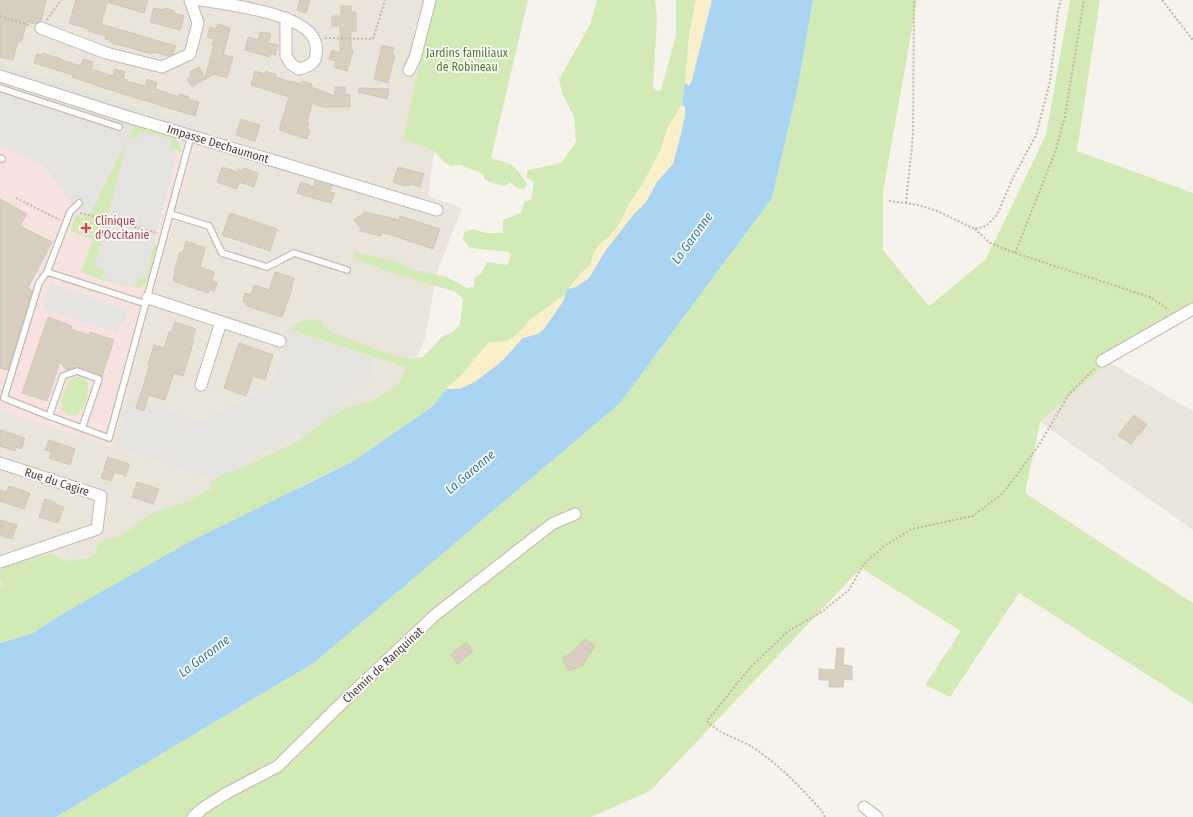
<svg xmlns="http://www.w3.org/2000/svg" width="1193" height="817" viewBox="0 0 1193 817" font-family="'Fira Sans Condensed',sans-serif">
	<rect width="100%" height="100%" fill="#f6f3ec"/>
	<g fill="#eae5da">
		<path d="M0,0H434V151L428,196L462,208L437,272L425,338L403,390L76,568L0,590Z"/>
		<path d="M1108,362L1193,411V530L1040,422Z"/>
	</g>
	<path fill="#f6e3e0" d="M0,81L196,144L148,313L112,447L0,410Z"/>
	<g fill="#d2eab5">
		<path d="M434,0H528L491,158L511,164L518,171L527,184L524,189L517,188L513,184L509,182L506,186C500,185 488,182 484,179V175L479,172L460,165L451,166L444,162L434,151L403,139Z"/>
		<path d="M597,0H655L657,17L653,87L657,91L661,90L676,35V0H696L689,36L685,83L682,104L668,127L661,149L642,185L629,204L620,223L608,238L600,244L593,254L591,264L581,273L565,294L558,300L529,321L520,332L508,341L488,343L461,376L446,389L433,406L355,460L309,482L59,616L33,633L0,643V586H4L0,579V571C7,563 40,557 52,554L66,561L89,558L96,553L99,542L107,539L117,538L135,526L149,514L175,505L191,501L200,494L211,489L210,483L223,474L239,469L297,442L313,430L328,418L345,408L373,401L399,384L406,367L291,330C301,319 307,318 322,321L323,326L330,331L383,352L408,359L423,357L443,336L453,332L460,324L463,299L456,292L392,273L357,260L354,256L355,252L397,262L411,269L447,277L467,288L474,287L475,277L481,274L487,262L507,265L511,256L509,252L470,248L463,239L464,232L474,229L485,233H503V220L521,213L524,202L531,200L534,182L526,177L528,170L561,163L576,142L574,117L562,93L559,79L590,25Z"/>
		<path d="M813,0H917L883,192V250L929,306L986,259L1046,135L1070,0H1100L1077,151L1193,193V311L1108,362L1040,422L1025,493L1193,603V704L1019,593L950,697L925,685L961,631L861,568L650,791L591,817H56L315,662L620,403L772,198L797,91Z"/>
		<path d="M135,124L175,137L181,147V152L170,149L171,139L140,132L138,139L128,138L95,266L103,269L104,270L102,278L134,286L138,277L145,279L154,243L156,244V248L148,279L145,284L139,288L100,279L81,272L93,239L70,231L75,216L77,215L85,216Z"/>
		<path d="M74,377H81L87,381C90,393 86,406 77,415H68L63,410L61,402L68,382Z"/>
	</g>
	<g fill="#f9efc9">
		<path d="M696,0H712V2L692,80L689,86L685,83L689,36Z"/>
		<path d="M682,104L685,107V116L681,134L673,164L657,182L646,202L634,214L606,250L589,278L576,287L568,289L581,273L591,264L593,254L600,244L608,238L620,223L629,204L642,185L661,149L668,127Z"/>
		<path d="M565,294L564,300L544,329L538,334L523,338L502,361L475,382L459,389H446L461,376L488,343L508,341L520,332L529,321Z"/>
	</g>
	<g fill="#e5e3e0">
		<path d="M0,63L199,127L198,132L139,113L137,115L0,71Z"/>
		<path d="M0,81L135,124L128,138L137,139L139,132L172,139L170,149L177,151L145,279L138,277L134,286L102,278L104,270L103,269L95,267L128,139L89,215L78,212L45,167L0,146Z"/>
		<path d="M51,283L129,310L126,318L120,326L117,333L42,308Z"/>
		<path d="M290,332L375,359L367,385L355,382L349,400L345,398L342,407L315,426L213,478L115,447L129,398L200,422L271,387Z"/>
	</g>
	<path fill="#a9d4f2" d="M712,0H813L797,91L772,198L620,403L315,662L56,817H0V643L33,633L59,616L191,541L355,460L433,406L446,389H459L475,382L502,361L523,338L538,334L544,329L564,300L565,294L568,289L576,287L589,278L606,250L634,214L646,202L657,182L673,164L681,134L685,116V107L682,104L685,83L689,86L692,80Z"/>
	<g fill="#d8cfc1" stroke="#d3c7b4">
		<path d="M0,0H46L41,21L35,24L27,22L21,42L18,41L13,60L0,57Z"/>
		<path d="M76,0H148L144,13L107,2L101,24L176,46L173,54L169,56L153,52L152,54L109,42L110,40L105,39L106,36L88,31V29L69,23Z"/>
		<path d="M300,0H310L306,13L297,10Z"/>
		<path d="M341,6H351V12H356V32L351,31V50L353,51L347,71L334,67L336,61L329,59L332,50L340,53V26H332V16H341Z"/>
		<path d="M154,8L164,10L165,8L175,11L174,13L184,16L180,30L150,22Z"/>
		<path d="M218,24L230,28L223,55L233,57L227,78L214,74L192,87L187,79L191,76L190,72L199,67L205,78L214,45L212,44L214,39L207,37L210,27L216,29Z"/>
		<path d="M260,32L271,34L268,43L278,45L275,55L271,53L270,57L245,50L248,37L258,40Z"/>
		<path d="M382,45L394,48L392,54L395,55L388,83L374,79Z"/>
		<path d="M42,53L62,59V60L81,66L83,59L93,62L91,69L113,76L115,69L125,72L123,79L128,80L127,81L145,86L147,79L157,83L155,89L179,97V94L189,97V100L199,102L195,116L104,88L72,77L73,75L34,63L37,54L41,55Z"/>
		<path d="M255,71L265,74L266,71L271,73L276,74L275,77L291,82V81L301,84L302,81L312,84L311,87L335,96V87H345V94L350,95V107H323L312,103L307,123H309L307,129L310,130L307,139L279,130L289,97L251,85Z"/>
		<path d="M359,88L389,89L387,99L358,92Z"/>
		<path d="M241,119L260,125L255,141L236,135Z"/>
		<path d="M222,167L237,172L238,169L243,171L244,168L258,173L254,187L239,182L237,189L217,182Z"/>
		<path d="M398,167L424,174L420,187L410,184L409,186L405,185V186L393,182Z"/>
		<path d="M315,181L332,186L330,192L335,193L331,203L326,201V202L297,193L301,182L314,187Z"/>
		<path d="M0,199L27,214L20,226L52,242L28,288L32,291L8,370L0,368Z"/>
		<path d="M365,212L399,220L400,216L440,229L433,249L382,232L381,236L360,231L361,229L354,220Z"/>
		<path d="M230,213L277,229L270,251L222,235Z"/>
		<path d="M186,241L205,248L200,267L214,272L212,281L217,283L214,291L209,290L208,293L173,281L175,273L174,272L180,252H183Z"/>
		<path d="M275,272L294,278L291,288L292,289L282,317L246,306L247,303L243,301L245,293L251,295L254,285L269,290Z"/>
		<path d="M48,317L72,326L71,329L89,335L90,332L114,340L102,376L78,367L66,370L60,362L47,401L22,393Z"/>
		<path d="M175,322L196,329L192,339L194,340L183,376L174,373L165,400L149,395L144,411L136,408L150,365L148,364L154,345L164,348L169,332H171Z"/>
		<path d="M239,343L273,355L265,380L253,376L246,396L224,388Z"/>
		<path d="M1134,415L1147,424L1140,434H1138L1131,444L1118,435Z"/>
		<path d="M0,430L25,438L21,449L16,447L15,451L0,446Z"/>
		<path d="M49,440L75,449L70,465L49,458L52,452L45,450Z"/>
		<path d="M108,457L129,464L126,476L114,472L111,481L101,478Z"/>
		<path d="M137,482L159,489L153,504L132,497Z"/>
		<path d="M9,486L30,493L24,509L0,501V490L7,492Z"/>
		<path d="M45,499L56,503V505L64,507L58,523L39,517Z"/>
		<path d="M0,520L17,525L12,539L0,535Z"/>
		<path d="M584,639L595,646L583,665L569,671L562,658L572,653Z"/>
		<path d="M466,642L473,651L458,664L451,655Z"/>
		<path d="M837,648H844L843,665L852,666V680L844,679L843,687H829V680H819V669L835,670Z"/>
	</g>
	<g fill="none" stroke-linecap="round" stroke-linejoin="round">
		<defs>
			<g id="service">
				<path d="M0,88L119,127"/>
				<path d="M0,158L2,159"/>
				<path d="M79,203L70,212L47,272L39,283L4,398L49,416L109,438L191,136"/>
				<path d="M170,214L209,226L222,253L267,267L294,253L347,270"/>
				<path d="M47,272L146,304"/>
				<path d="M49,416L63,376L77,371L99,379L82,428"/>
			</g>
			<g id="minor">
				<path d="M200,0C226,4 302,13 314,39C316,43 317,49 316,54C316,64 307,67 299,69L291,64L286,56V18"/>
				<path d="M41,28L106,53L162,67L190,54L198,23L190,0"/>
				<path d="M409,70L415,58L430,0"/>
				<path d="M0,76L125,116L437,210"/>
				<path d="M148,298L280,341"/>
				<path d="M1102,361L1193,309"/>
				<path d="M201,385L221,322"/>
				<path d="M0,463L101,496L97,529L0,562"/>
				<path d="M864,807L877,817"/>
				<path d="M193,817L202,809L225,794L278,766L347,698L435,615L552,524L575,514"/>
			</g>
		</defs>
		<use href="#service" stroke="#c2bbae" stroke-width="8"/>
		<use href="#minor" stroke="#c2bbae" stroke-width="13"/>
		<g stroke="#c4b79f" stroke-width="2" stroke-dasharray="2 2" stroke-linecap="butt">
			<path d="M1162,0L1193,40"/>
			<path d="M0,16L31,26"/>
			<path d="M47,20L61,0"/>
			<path d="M325,38L373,39L385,0"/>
			<path d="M16,198L60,220"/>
			<path d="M889,201L919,205L937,211L975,229L986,226L997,215L1013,178L1036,135L1050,82L1058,11L1061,0"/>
			<path d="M906,203L913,136L914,0"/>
			<path d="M80,213L158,233"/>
			<path d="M975,229L990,243L1015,253L1150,297L1169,310"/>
			<path d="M1015,253L1056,150L1065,116L1084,0"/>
			<path d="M825,817L822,811C801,788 779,764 752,747C738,738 718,734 707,721L748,670L787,632L823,611L849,590L863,565L884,546L912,529L973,516L1003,493L1039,445L1069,394L1094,369"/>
		</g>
		<use href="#service" stroke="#fff" stroke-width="5.5"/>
		<use href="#minor" stroke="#fff" stroke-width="11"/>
	</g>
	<path fill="#e0444e" stroke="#fff" stroke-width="1.5" d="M84 222h4v4h4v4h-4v4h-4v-4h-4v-4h4z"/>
	<g text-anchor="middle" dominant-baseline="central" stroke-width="3.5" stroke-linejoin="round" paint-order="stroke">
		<g font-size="12" fill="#4a7f2a" stroke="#fff">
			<text x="467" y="53">Jardins familiaux<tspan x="467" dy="14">de Robineau</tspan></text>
		</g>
		<g font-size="12" fill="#4b4439" stroke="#fff">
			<text transform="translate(218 144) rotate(17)">Impasse Dechaumont</text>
			<text transform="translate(57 482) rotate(18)">Rue du Cagire</text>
			<text transform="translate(383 665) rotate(-43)">Chemin de Ranquinat</text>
		</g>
		<g font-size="12" fill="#be3a42" stroke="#fff" text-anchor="start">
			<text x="95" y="221">Clinique<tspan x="95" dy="14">d'Occitanie</tspan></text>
		</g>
		<g font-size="13" font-style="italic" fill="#2e7ab2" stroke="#fff">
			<text transform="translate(692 238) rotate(-54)">La Garonne</text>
			<text transform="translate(470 472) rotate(-40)">La Garonne</text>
			<text transform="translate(204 656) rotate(-37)">La Garonne</text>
		</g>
	</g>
</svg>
